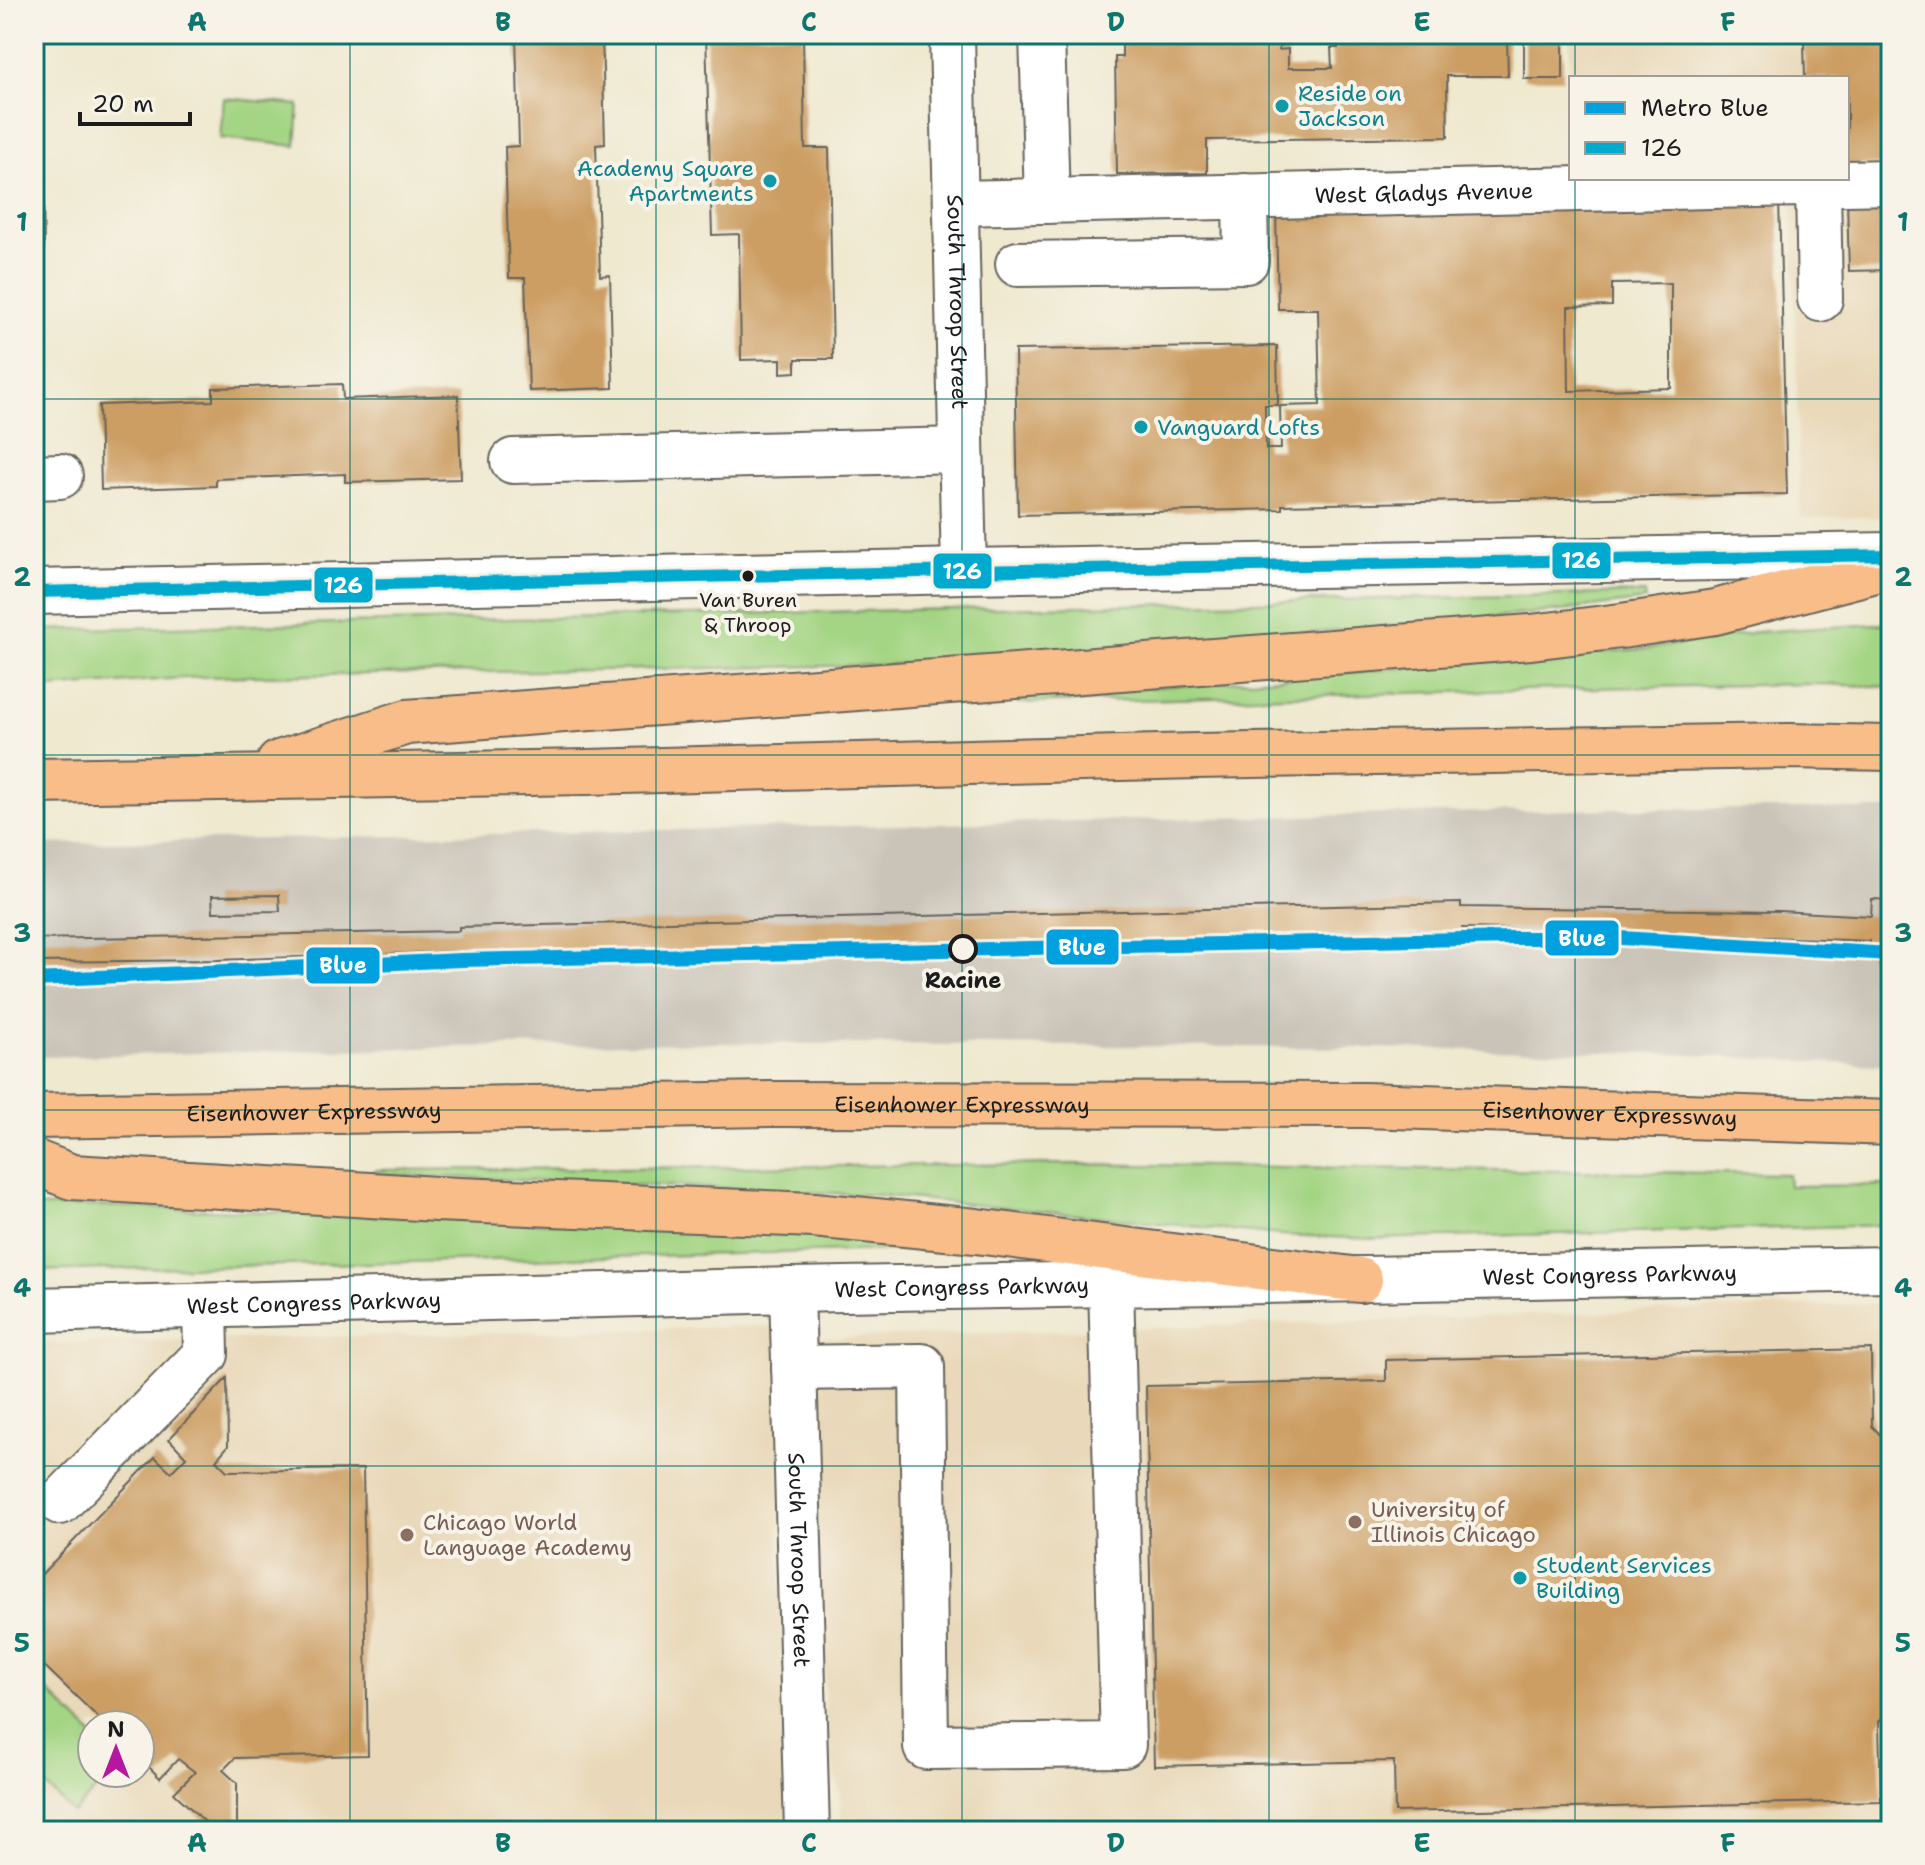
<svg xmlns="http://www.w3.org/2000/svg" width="1925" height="1865" viewBox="0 0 1925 1865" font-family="'Shantell Sans',sans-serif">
	<rect width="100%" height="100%" fill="#f7f3e8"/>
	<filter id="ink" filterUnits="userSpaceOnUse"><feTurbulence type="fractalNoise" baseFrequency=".0125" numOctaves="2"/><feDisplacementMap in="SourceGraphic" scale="16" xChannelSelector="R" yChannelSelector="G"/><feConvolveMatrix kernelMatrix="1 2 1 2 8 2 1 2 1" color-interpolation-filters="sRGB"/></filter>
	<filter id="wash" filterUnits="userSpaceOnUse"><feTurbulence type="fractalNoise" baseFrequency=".006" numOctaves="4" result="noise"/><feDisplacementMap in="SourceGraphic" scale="32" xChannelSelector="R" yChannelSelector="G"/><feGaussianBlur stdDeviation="1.8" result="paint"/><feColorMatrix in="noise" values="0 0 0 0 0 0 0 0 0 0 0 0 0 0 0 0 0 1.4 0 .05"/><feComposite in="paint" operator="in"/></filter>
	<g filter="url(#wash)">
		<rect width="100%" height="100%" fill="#efe9d0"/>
		<g fill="#e9d9ba" fill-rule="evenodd">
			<path d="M1569,34H1891V517L1800,518L1792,184L1847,178V78H1571V131Z"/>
			<path d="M1891,1303V1831H842L840,1793L827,1746L811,1339Z"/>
			<path d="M776,1326L786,1831H34V1344ZM92,1725H140V1773H92Z"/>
		</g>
		<path fill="#c9c3b8" d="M1618,809H1891V1066L1654,1053L1371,1048L713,1043L548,1045L34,1057V844Z"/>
		<g fill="#a4d584" stroke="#607850" stroke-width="2">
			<path d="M224,98L299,105L296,146L220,138Z"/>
			<path d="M1645,593V600L1561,611L1295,634L886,665L199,677L34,689V630Z"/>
			<path d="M1891,623V687L1818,684L1643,687L1017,703L1019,698L1647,649L1756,632Z"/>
			<path d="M1068,1164L1788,1174L1789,1186L1891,1185V1225L1373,1239L1280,1235L877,1195L373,1174L375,1170Z"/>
			<path d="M97,1206L441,1218L874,1237L982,1248L34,1271V1207Z"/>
			<path d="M34,1678L92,1734V1773H112L73,1813L34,1774Z"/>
		</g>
		<g id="blocks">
			<g fill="#cc9e64" fill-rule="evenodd">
				<path d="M516,34H602L605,144L596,145L600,276L610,275L613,388L529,391L525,278H509L505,147L519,146Z"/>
				<path d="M706,34H803L805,148H829L833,359H796V372L781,373V359L741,360L739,234L712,235Z"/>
				<path d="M1122,34H1279V50L1288,49V68H1332L1331,48H1338V34H1499V40H1507L1508,76H1447L1448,137L1207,140V173L1117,174L1115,57H1122Z"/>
				<rect x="1524" y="34" width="39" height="45"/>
				<path d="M1886,34H1891V164L1847,165V78H1805L1804,43L1887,41Z"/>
				<path d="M34,123H42L44,255H34Z"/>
				<path d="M1891,198V270L1849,271L1847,199Z"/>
				<path d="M1779,200L1787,494L1282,505V509L1018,515L1015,350L1277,346L1278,405H1265L1266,449H1281L1280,406L1320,405L1318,309H1278L1276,211ZM1671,283V388L1569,391L1568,307L1612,306V284Z"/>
				<path d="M342,384L343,399L458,395L461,479L345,482V474L216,479V486L101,490L99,405L213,401V388Z"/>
				<path d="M279,895L280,911L213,912L212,896Z"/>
				<path d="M1872,899L1891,900V959L1869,957L1870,941L1623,931L1462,928V932L459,955L458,951L217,960L34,962V939L459,931V927L1461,903V907L1779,911L1871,916Z"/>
				<path d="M1871,1349L1872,1426L1891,1446V1709L1879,1722L1881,1801L1395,1812L1394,1761L1154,1766L1146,1386L1386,1381V1360Z"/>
				<path d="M227,1378L228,1446L216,1460L227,1471L363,1469L368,1755L235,1758L223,1770L237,1783V1831H215L174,1793L195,1772L178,1759L160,1778L140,1758V1725H106L34,1656V1582L155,1457L171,1472L186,1457L169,1439Z"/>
			</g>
		</g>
	</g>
	<g filter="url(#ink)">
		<use href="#blocks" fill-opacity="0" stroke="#66645b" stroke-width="2"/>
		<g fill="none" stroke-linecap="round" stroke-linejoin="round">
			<defs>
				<g id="minor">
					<path id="s1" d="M952,34L964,571"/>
					<path d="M1042,34L1047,201"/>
					<path d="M1818,184L1820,299"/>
					<path id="s2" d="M956,203L1891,182"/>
					<path d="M1018,264L1246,261L1245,196"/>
					<path d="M513,461L961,450"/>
					<path d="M34,477L60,476"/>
					<path d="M34,592L964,571L1891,555"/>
					<path id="s3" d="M792,1290L807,1831"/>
					<path id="s4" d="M34,1310L792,1290L1891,1269"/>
					<path d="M794,1368L922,1366L926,1747L1123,1745L1111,1284"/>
					<path d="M60,1502L206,1354L205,1306"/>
				</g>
				<g id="highway">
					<path d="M279,763L407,722L1531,637L1621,626L1715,612L1891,566"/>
					<path d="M34,781L587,772L1196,756L1789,746L1891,748"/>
					<path id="s5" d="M34,1116L770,1104L1364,1105L1891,1123"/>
					<path d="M34,1162L72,1177L437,1199L814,1215L976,1231L1360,1280"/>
				</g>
			</defs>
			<use href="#minor" stroke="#66645b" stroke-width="48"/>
			<use href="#highway" stroke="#66645b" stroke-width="48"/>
			<use href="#minor" stroke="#fff" stroke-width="44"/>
			<use href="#highway" stroke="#f8bd89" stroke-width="44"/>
			<defs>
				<path id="bus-1" d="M34,592L964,571L1891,555"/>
			</defs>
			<use href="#bus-1" stroke="#f7f3e8" stroke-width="18"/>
			<use href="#bus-1" stroke="#00a9ce" stroke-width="12"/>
			<defs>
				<path id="metro-1" d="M34,980L461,960L1512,938H1621L1891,954"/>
			</defs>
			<use href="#metro-1" stroke="#f7f3e8" stroke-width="20"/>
			<use href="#metro-1" stroke="#00a1de" stroke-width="14"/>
		</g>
	</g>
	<path fill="none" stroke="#0f766e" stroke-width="2" stroke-opacity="0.55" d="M350,34V1831M656,34V1831M962,34V1831M1269,34V1831M1575,34V78M1575,178V1831M34,399H1891M34,755H1891M34,1110H1891M34,1466H1891"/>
	<g fill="#0f9aa8" stroke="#f7f3e8" stroke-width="3">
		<circle cx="1282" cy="106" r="8"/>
		<circle cx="770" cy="181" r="8"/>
		<circle cx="1141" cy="427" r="8"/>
		<circle cx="1520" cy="1578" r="8"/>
	</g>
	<circle fill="#1c1c1c" stroke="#f7f3e8" stroke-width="3" cx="748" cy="576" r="7"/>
	<circle fill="#f7f3e8" stroke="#1c1c1c" stroke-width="4" cx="963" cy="949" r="13"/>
	<g fill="#8d6e63" stroke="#f7f3e8" stroke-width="3">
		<circle cx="1355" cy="1522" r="8"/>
		<circle cx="407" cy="1535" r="8"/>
	</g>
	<g text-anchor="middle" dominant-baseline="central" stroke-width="8" stroke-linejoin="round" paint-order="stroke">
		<g font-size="20" fill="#1c1c1c" stroke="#f7f3e8">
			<text x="748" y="600">Van Buren<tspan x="748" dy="25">&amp; Throop</tspan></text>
		</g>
		<g font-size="22" fill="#0d838f" stroke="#f7f3e8" text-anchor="start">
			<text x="1298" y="93">Reside on<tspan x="1298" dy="25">Jackson</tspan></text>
			<text x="754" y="168" text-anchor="end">Academy Square<tspan x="754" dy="25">Apartments</tspan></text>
			<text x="1157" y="427">Vanguard Lofts</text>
			<text x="1536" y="1565">Student Services<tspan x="1536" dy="25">Building</tspan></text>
		</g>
		<g font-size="22" fill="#1c1c1c" stroke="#f7f3e8">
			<text stroke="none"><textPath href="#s2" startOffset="468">West Gladys Avenue</textPath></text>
			<text stroke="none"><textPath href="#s1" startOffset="268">South Throop Street</textPath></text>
			<text stroke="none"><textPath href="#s5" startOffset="928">Eisenhower Expressway</textPath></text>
			<text stroke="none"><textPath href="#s5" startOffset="280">Eisenhower Expressway</textPath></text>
			<text stroke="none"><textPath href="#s5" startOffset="1576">Eisenhower Expressway</textPath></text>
			<text stroke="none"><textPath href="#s4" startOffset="1576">West Congress Parkway</textPath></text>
			<text stroke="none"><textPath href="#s4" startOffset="928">West Congress Parkway</textPath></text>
			<text stroke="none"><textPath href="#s4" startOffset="280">West Congress Parkway</textPath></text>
			<text stroke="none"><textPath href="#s3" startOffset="270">South Throop Street</textPath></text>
		</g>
		<g font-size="22" font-weight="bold" fill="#1c1c1c" stroke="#f7f3e8">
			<text x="963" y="980">Racine</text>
		</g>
		<g font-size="22" fill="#785e54" stroke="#f7f3e8" text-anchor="start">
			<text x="1371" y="1509">University of<tspan x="1371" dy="25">Illinois Chicago</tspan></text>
			<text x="423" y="1522">Chicago World<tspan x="423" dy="25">Language Academy</tspan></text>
		</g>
	</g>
	<g stroke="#f7f3e8" stroke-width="3">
		<rect x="1551" y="541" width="61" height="39" rx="8" fill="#00a9ce"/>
		<rect x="932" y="552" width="61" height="38" rx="8" fill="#00a9ce"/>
		<rect x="313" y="566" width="61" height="38" rx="8" fill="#00a9ce"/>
		<rect x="1544" y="919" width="76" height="38" rx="8" fill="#00a1de"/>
		<rect x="1045" y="928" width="75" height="38" rx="8" fill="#00a1de"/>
		<rect x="305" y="946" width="76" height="39" rx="8" fill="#00a1de"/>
	</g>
	<g font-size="22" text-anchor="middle" font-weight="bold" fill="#fff">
		<text x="1581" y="568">126</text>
		<text x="962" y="579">126</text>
		<text x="343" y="593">126</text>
		<text x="1582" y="946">Blue</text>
		<text x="1082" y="955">Blue</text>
		<text x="343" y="973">Blue</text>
	</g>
	<rect width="1925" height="1865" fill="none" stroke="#f7f3e8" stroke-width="88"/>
	<rect x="1569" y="76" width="280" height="104" fill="#f7f3e8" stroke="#9f9d96" stroke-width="2"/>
	<rect x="1585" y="102" width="40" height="12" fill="#00a1de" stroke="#9f9d96" stroke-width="2"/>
	<text x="1641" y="116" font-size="24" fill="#1c1c1c">Metro Blue</text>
	<rect x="1585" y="142" width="40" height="12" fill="#00a9ce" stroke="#9f9d96" stroke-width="2"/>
	<text x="1641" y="156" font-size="24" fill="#1c1c1c">126</text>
	<g transform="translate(116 1749)"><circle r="38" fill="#f7f3e8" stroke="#9f9d96" stroke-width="2"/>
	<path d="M0-6L14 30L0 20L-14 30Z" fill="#b5179e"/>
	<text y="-12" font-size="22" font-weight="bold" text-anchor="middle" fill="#1c1c1c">N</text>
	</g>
	<path d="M80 112v12h110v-12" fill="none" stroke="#1c1c1c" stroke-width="4"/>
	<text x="92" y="112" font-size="24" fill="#1c1c1c" stroke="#f7f3e8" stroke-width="6" paint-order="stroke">20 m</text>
	<rect x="44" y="44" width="1837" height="1777" fill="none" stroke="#0f766e" stroke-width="3"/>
	<g font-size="26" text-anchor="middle" font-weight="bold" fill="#0f766e">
		<text x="197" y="31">A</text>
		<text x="503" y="31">B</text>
		<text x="809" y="31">C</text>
		<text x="1116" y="31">D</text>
		<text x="1422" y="31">E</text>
		<text x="1728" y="31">F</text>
		<text x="22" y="231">1</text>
		<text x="1903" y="231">1</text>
		<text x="22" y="586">2</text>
		<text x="1903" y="586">2</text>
		<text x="22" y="942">3</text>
		<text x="1903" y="942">3</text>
		<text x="22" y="1297">4</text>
		<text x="1903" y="1297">4</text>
		<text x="22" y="1652">5</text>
		<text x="1903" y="1652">5</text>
		<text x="197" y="1852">A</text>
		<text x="503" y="1852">B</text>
		<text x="809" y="1852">C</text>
		<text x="1116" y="1852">D</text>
		<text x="1422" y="1852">E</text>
		<text x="1728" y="1852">F</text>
	</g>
</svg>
